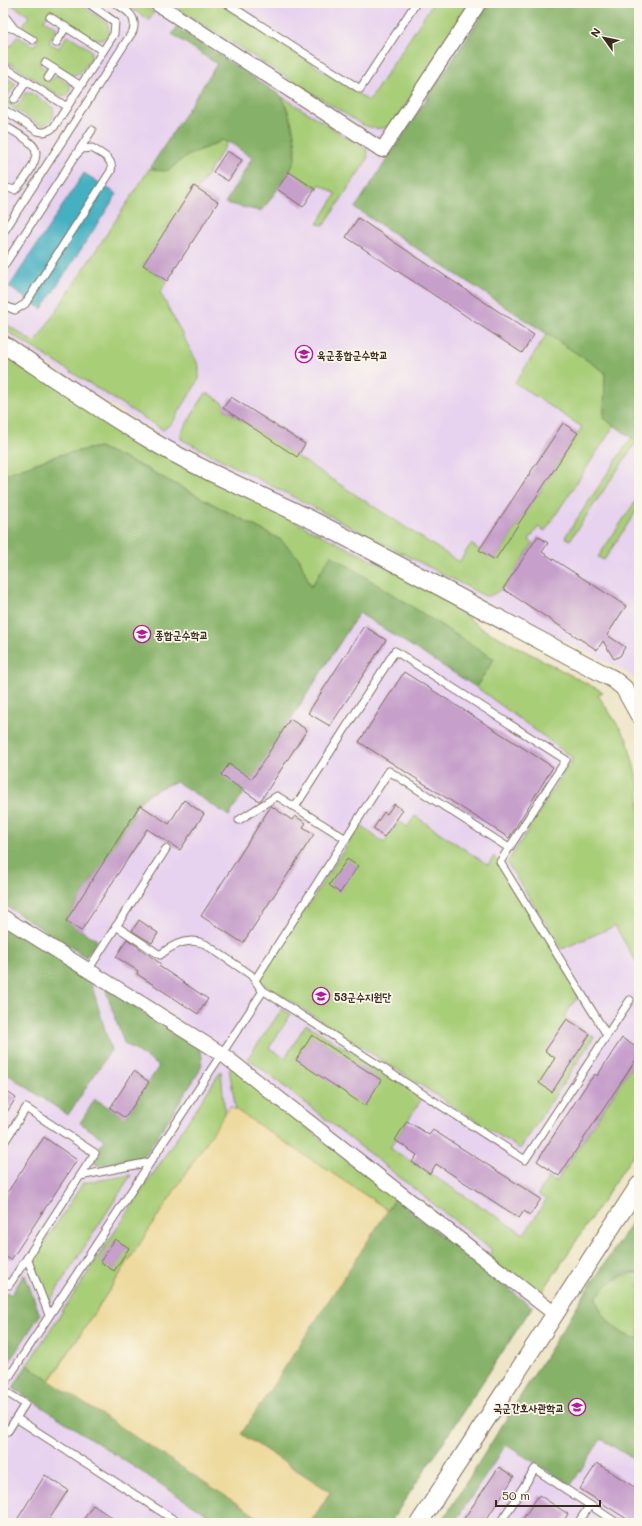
<svg xmlns="http://www.w3.org/2000/svg" width="642" height="1526" viewBox="0 0 642 1526" font-family="Mali,'Poor Story',sans-serif">
	<rect width="100%" height="100%" fill="#fbf7ec"/>
	<filter id="ink" filterUnits="userSpaceOnUse"><feTurbulence type="fractalNoise" baseFrequency=".025" numOctaves="2"/><feDisplacementMap in="SourceGraphic" scale="8" xChannelSelector="R" yChannelSelector="G"/><feConvolveMatrix kernelMatrix="1 2 1 2 8 2 1 2 1" color-interpolation-filters="sRGB"/></filter>
	<filter id="wash" filterUnits="userSpaceOnUse"><feTurbulence type="fractalNoise" baseFrequency=".012" numOctaves="4" result="noise"/><feDisplacementMap in="SourceGraphic" scale="16" xChannelSelector="R" yChannelSelector="G"/><feGaussianBlur stdDeviation="0.9" result="paint"/><feColorMatrix in="noise" values="0 0 0 0 0 0 0 0 0 0 0 0 0 0 0 0 0 1.4 0 .05"/><feComposite in="paint" operator="in"/></filter>
	<g filter="url(#wash)">
		<rect width="100%" height="100%" fill="#efe6c9"/>
		<g fill="#e7d2ef">
			<path d="M3,3H490L355,208L605,372L604,418L639,443V682L622,669L193,457L3,335Z"/>
			<path d="M3,352L435,592L481,628L603,692L598,695L627,739L639,786V1146L390,1523H3Z"/>
			<path d="M639,1212V1523H441L587,1290Z"/>
		</g>
		<g fill="#a9ce78" stroke="#727c4b">
			<path d="M9,3H78L108,24L109,34C104,39 100,40 94,39L50,10L44,20L57,28L49,43L59,48L66,37L70,36L91,50V59L78,75H70L44,58L39,65L47,69L43,78L50,82L56,75L71,87L67,96L58,95L10,63L3,73V45L11,46L17,36L34,46L38,39L21,29L29,16Z"/>
			<path d="M123,3H140L154,13L149,20Z"/>
			<path d="M169,3H219L369,101L433,3H473L393,124C381,131 373,129 361,124Z"/>
			<path d="M3,75L16,84L5,99L17,107L25,93H31L53,108C56,117 51,123 43,125L38,124L3,101Z"/>
			<path d="M281,96L367,150L368,157L365,163L324,225L317,224L336,194L320,184L317,189L289,170C293,164 296,157 296,150C296,138 287,105 281,96Z"/>
			<path d="M222,140L228,142L198,189L143,265L167,281L160,292L199,366V379L173,422L163,430L3,329V322L35,343L150,168C156,170 162,172 169,170C174,167 178,161 184,158C196,150 209,148 222,140Z"/>
			<path d="M547,334L605,372L604,418L614,426L545,531L538,527L529,540L533,543C523,557 504,598 485,596L181,439V433L205,394H209L226,405L224,409L459,562L471,544L495,560L582,427L515,383Z"/>
			<path d="M3,352L256,502L435,592L481,628L603,692L598,695L627,739L639,786V967L615,926L562,949L507,863L573,758L476,687L494,659L331,556L311,587L299,558L281,540L143,467L99,447L59,455L3,475Z"/>
			<path d="M631,438L637,441L570,540L565,537Z"/>
			<path d="M639,496V507L604,560L598,557Z"/>
			<path d="M415,816L488,865L494,856L580,993L564,1017L594,1037L520,1149L259,981L360,825L384,843L399,821L407,827Z"/>
			<path d="M282,1009L291,1014L269,1048L285,1058L306,1024L423,1097L390,1148L524,1234L546,1200L538,1194L548,1178L556,1182L639,1055V1146L539,1297L487,1257L492,1250L248,1058Z"/>
			<path d="M229,1068L235,1069L395,1199L388,1210L236,1111Z"/>
			<path d="M221,1071L225,1115L50,1380L27,1365Z"/>
			<path d="M131,1175L49,1302L33,1260L83,1183Z"/>
			<path d="M636,1273H639V1338C621,1339 599,1315 596,1298C606,1283 618,1276 636,1273Z"/>
		</g>
		<g fill="#86b168" stroke="#606e43">
			<path d="M490,3H639V443L604,418L605,372L355,208Z"/>
			<path d="M177,27L281,96C290,110 299,145 294,162C290,174 273,195 265,207L260,211L225,203L252,158L232,144L222,140C209,148 196,150 184,158C178,161 174,167 169,170C162,172 156,170 150,168L217,64L172,34Z"/>
			<path d="M99,447L143,467L281,540L299,558L311,587L331,555L494,659L476,687L359,613L229,816L177,782C160,786 142,796 133,811L135,813L66,921L97,940L86,957L3,904V475L59,455Z"/>
			<path d="M3,923L89,976L111,1050L68,1115L4,1072L3,1073Z"/>
			<path d="M105,988L198,1047C204,1056 203,1062 199,1072L144,1157L99,1166L95,1164V1161L101,1152L98,1149L105,1140L80,1123L95,1099L126,1118L159,1066L124,1043Z"/>
			<path d="M395,1199L532,1307L390,1523H310L330,1492L241,1434Z"/>
			<path d="M639,1212V1273C622,1269 604,1286 596,1298C599,1315 621,1339 639,1338V1462L601,1439L571,1485L506,1445L454,1523H441L587,1290Z"/>
			<path d="M25,1275L40,1315L3,1371V1297L7,1292L11,1295L23,1276Z"/>
			<path d="M27,1365L267,1523H220L13,1388Z"/>
		</g>
		<path fill="#eeda9e" stroke="#94825e" d="M230,1106L388,1210L241,1434L330,1492L310,1523H267L50,1381Z"/>
		<path fill="#44b0c1" stroke="#406d70" d="M84,173L117,194L42,309L9,287Z"/>
		<g id="blocks">
			<g fill="#c69fca">
				<path d="M227,151L242,160L228,181L213,172Z"/>
				<path d="M289,172L315,189L303,207L277,189Z"/>
				<path d="M194,186L218,202L167,281L143,265Z"/>
				<path d="M358,218L534,335L522,353L346,237Z"/>
				<path d="M231,397L305,444L297,457L223,408Z"/>
				<path d="M563,423L578,433L495,560L479,550Z"/>
				<path d="M538,536L548,543L542,552L626,606L607,635L625,647L620,656L614,659L603,641L597,650L503,589Z"/>
				<path d="M364,626L386,640L330,726L308,713Z"/>
				<path d="M404,672L553,767L509,838L359,742Z"/>
				<path d="M290,719L307,730L261,800L259,801L221,775L229,764L252,779Z"/>
				<path d="M184,800L204,814L180,850L147,829L81,931L66,921L140,805L169,824Z"/>
				<path d="M394,804L403,810L384,837L373,829L384,812L387,814Z"/>
				<path d="M271,806L292,820L295,816L306,823L303,827L314,834L243,943L201,916Z"/>
				<path d="M347,859L358,866L340,893L329,885Z"/>
				<path d="M139,920L158,933L152,943L132,931Z"/>
				<path d="M127,939L161,964L159,966L208,999L198,1014L137,974L138,971L116,957Z"/>
				<path d="M567,1019L590,1034L552,1092L539,1083L555,1058L545,1051Z"/>
				<path d="M312,1035L381,1080L365,1106L296,1060Z"/>
				<path d="M622,1038L639,1049V1055L559,1176L537,1161L585,1087L595,1074L597,1076Z"/>
				<path d="M134,1071L149,1082L125,1118L110,1108Z"/>
				<path d="M3,1089L16,1098L3,1118Z"/>
				<path d="M407,1121L429,1135L433,1130L541,1199L530,1215L524,1211L519,1218L436,1164L430,1174L412,1162L417,1155L395,1140Z"/>
				<path d="M44,1137L77,1160L11,1260L3,1255V1199Z"/>
				<path d="M115,1239L129,1248L114,1271L100,1262Z"/>
				<path d="M597,1463L639,1490V1523H633L580,1489Z"/>
				<path d="M499,1467L514,1477L484,1523H461Z"/>
				<path d="M45,1475L68,1490L47,1523H15Z"/>
				<path d="M539,1495L568,1514L562,1523H520Z"/>
				<path d="M93,1505L120,1523H81Z"/>
			</g>
		</g>
	</g>
	<g filter="url(#ink)">
		<use href="#blocks" fill-opacity="0" stroke="#7a6c5a" stroke-width="1"/>
		<g fill="none" stroke-linecap="round" stroke-linejoin="round">
			<defs>
				<g id="service">
					<path d="M226,3L360,89L416,3"/>
					<path d="M3,14L13,27"/>
					<path d="M50,17L103,51"/>
					<path d="M3,26L15,29L33,40"/>
					<path d="M56,43L66,27"/>
					<path d="M45,63L81,86"/>
					<path d="M9,70L67,107"/>
					<path d="M48,78L54,69"/>
					<path d="M14,100L26,82"/>
					<path d="M3,109L37,131C44,133 48,132 54,127L114,34L115,22L88,3"/>
					<path d="M3,125C11,130 29,139 34,147C42,158 23,182 15,190L3,187"/>
					<path d="M3,233L133,31C138,16 126,10 115,3"/>
					<path d="M3,267L92,130"/>
					<path d="M3,305L15,310L25,304L111,171C114,158 101,154 92,148L82,149L75,156"/>
					<path d="M295,807L395,651L566,760L500,862L607,1035"/>
					<path d="M239,820L277,796L346,839"/>
					<path d="M116,926L160,955C173,944 189,937 205,944L251,975L261,989L525,1160L630,1000"/>
					<path d="M88,970L166,849"/>
					<path d="M255,980L389,771L509,848"/>
					<path d="M3,1144L26,1108L95,1153L80,1176"/>
					<path d="M3,1281L9,1285L27,1258"/>
					<path d="M49,1315L27,1258L80,1176L150,1162"/>
					<path d="M3,1386L263,991"/>
					<path d="M3,1390L25,1404L8,1431L3,1428"/>
					<path d="M16,1418L179,1523"/>
					<path d="M500,1523L535,1469L617,1523"/>
					<path d="M578,1523L590,1505"/>
				</g>
				<g id="minor">
					<path d="M156,3L382,150L479,3"/>
					<path d="M3,917L222,1054L555,1314"/>
				</g>
				<g id="tertiary">
					<path d="M3,344C51,376 98,409 147,438C201,471 260,494 316,522C416,573 514,627 613,679L624,688L639,715"/>
					<path d="M419,1523L639,1185"/>
				</g>
			</defs>
			<use href="#service" stroke="#7a6c5a" stroke-width="9"/>
			<use href="#minor" stroke="#7a6c5a" stroke-width="16"/>
			<use href="#tertiary" stroke="#7a6c5a" stroke-width="19"/>
			<use href="#service" stroke="#fff" stroke-width="7"/>
			<use href="#minor" stroke="#fff" stroke-width="14"/>
			<use href="#tertiary" stroke="#fff" stroke-width="17"/>
		</g>
	</g>
	<defs>
		<symbol id="university-ring" viewBox="-11 -11 22 22"><circle r="9.5" fill="#fbf7ec" stroke="#b5179e" stroke-width="1.5"/><path d="M0-5L7-2L0 1L-7-2ZM-4 1L0 2.5L4 1V4Q0 6-4 4Z" fill="#b5179e"/></symbol>
	</defs>
	<g fill-rule="evenodd">
		<use href="#university-ring" x="294" y="344" width="20" height="20"/>
		<use href="#university-ring" x="132" y="624" width="20" height="20"/>
		<use href="#university-ring" x="311" y="986" width="20" height="20"/>
		<use href="#university-ring" x="567" y="1397" width="20" height="20"/>
	</g>
	<g text-anchor="middle" dominant-baseline="central" stroke-width="3.5" stroke-linejoin="round" paint-order="stroke">
		<g font-size="11" font-weight="bold" fill="#3b2a1e" stroke="#fbf7ec" text-anchor="start">
			<text x="317" y="354">육군종합군수학교</text>
			<text x="155" y="634">종합군수학교</text>
			<text x="334" y="996">53군수지원단</text>
			<text x="564" y="1407" text-anchor="end">국군간호사관학교</text>
		</g>
	</g>
	<rect width="642" height="1526" fill="none" stroke="#fbf7ec" stroke-width="16"/>
	<g transform="translate(604 38) rotate(303)" stroke="#fbf7ec" stroke-width="3" paint-order="stroke">
	<path d="M0-3L7 15L0 10L-7 15Z" fill="#3b2a1e"/>
	<text y="-6" font-size="11" font-weight="bold" text-anchor="middle" fill="#3b2a1e">N</text>
	</g>
	<path d="M496 1500v6h104v-6" fill="none" stroke="#3b2a1e" stroke-width="2"/>
	<text x="502" y="1500" font-size="12" fill="#3b2a1e" stroke="#fbf7ec" stroke-width="3" paint-order="stroke">50 m</text>
</svg>
